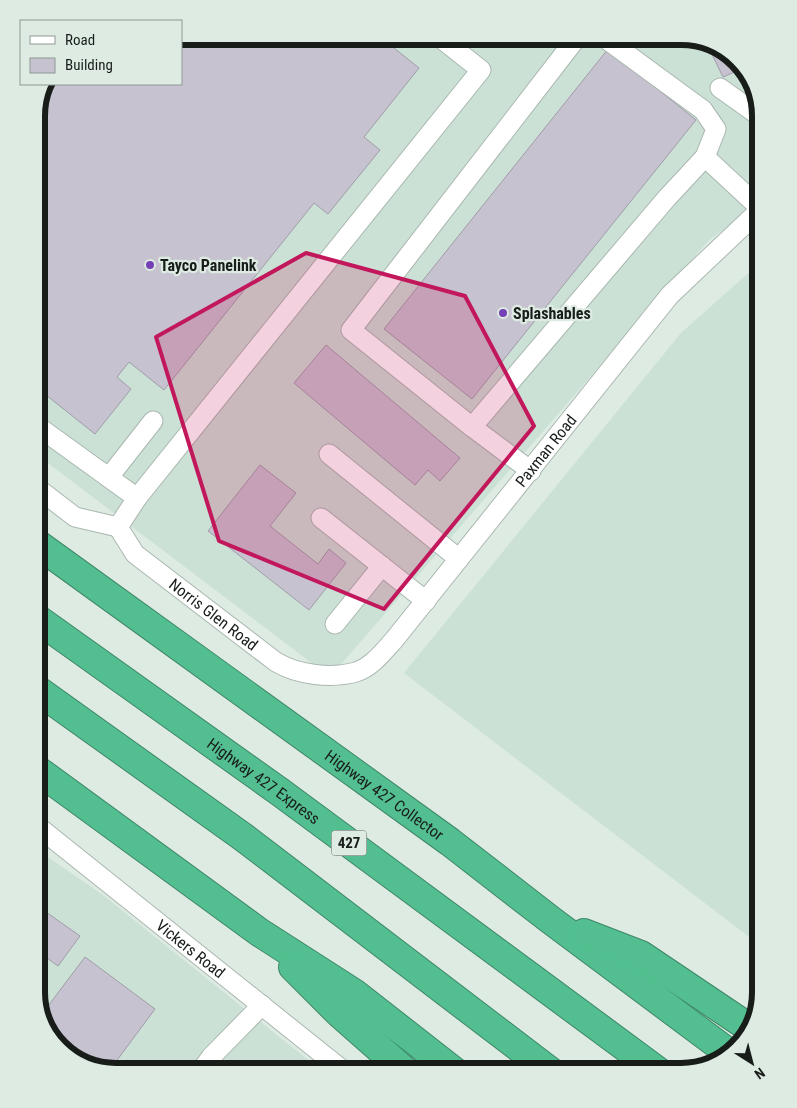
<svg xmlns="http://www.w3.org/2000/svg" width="797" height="1108" viewBox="0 0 797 1108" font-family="'Roboto Condensed',sans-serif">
	<rect width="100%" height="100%" fill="#ddebe3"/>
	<g fill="#cbe1d5">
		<path d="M181,36H686L721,47L750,76L761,116V202L708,241L330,677L36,454V110L49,84H181Z"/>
		<path d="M761,262V946L404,673L681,333Z"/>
		<path d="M36,849L103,895L323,1072H111L76,1061L47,1032L36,992Z"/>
	</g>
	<g fill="#c6c2cf" stroke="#a09ca8">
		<path d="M181,36H379L419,68L364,137L380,150L328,214L314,203L164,390L129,362L117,377L131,389L95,434L36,387V325L41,320L36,316V110L49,84H181Z"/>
		<path d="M706,42L721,47L750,76L756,99L751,101L737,71L723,77Z"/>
		<path d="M608,49L696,120L472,399L384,329Z"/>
		<path d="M326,345L460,458L440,481L428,470L415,485L294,383Z"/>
		<path d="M260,465L296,493L270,526L318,564L329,549L346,563L309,610L208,531Z"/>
		<path d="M36,905L80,936L58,966L36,950Z"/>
		<path d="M85,957L155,1009L109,1071L76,1061L47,1032L42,1014Z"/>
	</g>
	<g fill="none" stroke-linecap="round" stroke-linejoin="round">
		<defs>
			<g id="minor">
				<path d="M602,36L703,110L716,129L705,157"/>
				<path d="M720,88L758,115"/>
				<path d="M36,425L137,498"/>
				<path d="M472,427L351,330L578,36"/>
				<path d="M329,454L459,559"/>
				<path d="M531,471L472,427L666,199L705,157L761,209"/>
				<path d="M109,477L153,421"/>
				<path d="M36,487L75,517L118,527"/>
				<path d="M321,518L426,601"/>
				<path id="s1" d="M118,527L135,554L276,662C298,675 331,679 356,672C371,668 384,651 394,640L670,295L761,209"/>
				<path d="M118,527L137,498L481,70L438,36"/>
				<path d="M335,624L382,566"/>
				<path id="s2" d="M36,825L345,1072"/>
				<path d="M200,1072L211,1057L262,1005"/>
			</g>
			<g id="highway">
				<path id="s3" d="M36,543L450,842L552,921L729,1053"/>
				<path id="s4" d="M36,618L280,792L659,1072"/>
				<path d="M36,689L243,837L551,1072"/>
				<path d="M36,769L259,932L354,993L455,1072"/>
				<path d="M584,933L641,955L751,1029"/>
				<path d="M293,967L339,1013L406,1072"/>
			</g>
		</defs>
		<use href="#minor" stroke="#a9b7af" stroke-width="21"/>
		<use href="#highway" stroke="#3e8667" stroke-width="30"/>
		<use href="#minor" stroke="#fff" stroke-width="19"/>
		<use href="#highway" stroke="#53bf90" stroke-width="28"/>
	</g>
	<path fill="#c2185b" fill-opacity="0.2" stroke="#c2185b" stroke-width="4" stroke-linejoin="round" d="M306,253L465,296L534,426L384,609L219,541L156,337Z"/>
	<g fill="#753fb6" stroke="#ddebe3" stroke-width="2">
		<circle cx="150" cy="265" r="5"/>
		<circle cx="503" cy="313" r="5"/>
	</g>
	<g text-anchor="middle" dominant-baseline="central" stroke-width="4.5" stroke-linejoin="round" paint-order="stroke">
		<rect fill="#ddebe3" stroke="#535b56" stroke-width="1" x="331.5" y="830.5" width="35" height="25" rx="4"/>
		<g font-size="15" font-weight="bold" fill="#181d1a">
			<text x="349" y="843">427</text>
		</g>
		<g font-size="16" font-weight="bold" fill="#181d1a" stroke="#ddebe3" text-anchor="start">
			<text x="160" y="265">Tayco Panelink</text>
			<text x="513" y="313">Splashables</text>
		</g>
		<g font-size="16" fill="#181d1a" stroke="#ddebe3">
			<text stroke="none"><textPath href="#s1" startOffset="585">Paxman Road</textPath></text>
			<text stroke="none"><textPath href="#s1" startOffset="131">Norris Glen Road</textPath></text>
			<text stroke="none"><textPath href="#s4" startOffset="280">Highway 427 Express</textPath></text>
			<text stroke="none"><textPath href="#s3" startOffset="430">Highway 427 Collector</textPath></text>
			<text stroke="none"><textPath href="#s2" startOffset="198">Vickers Road</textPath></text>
		</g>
	</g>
	<path d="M0 0H797V1108H0ZM116 45H681A71 71 0 0 1 752 116V992A71 71 0 0 1 681 1063H116A71 71 0 0 1 45 992V116A71 71 0 0 1 116 45Z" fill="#ddebe3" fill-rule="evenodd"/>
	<path fill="none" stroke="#181d1a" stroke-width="6" d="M116 45H681A71 71 0 0 1 752 116V992A71 71 0 0 1 681 1063H116A71 71 0 0 1 45 992V116A71 71 0 0 1 116 45Z"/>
	<rect x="20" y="20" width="162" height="65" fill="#ddebe3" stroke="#8e9993"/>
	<rect x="30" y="36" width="25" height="8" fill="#ffffff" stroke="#8e9993"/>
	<text x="65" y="45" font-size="15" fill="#181d1a">Road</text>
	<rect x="30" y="58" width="25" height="15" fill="#c6c2cf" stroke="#8e9993"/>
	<text x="65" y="70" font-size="15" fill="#181d1a">Building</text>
	<g transform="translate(752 1063) rotate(144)" stroke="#ddebe3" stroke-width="4" paint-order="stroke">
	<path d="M0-4L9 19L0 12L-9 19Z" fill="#181d1a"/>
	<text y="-8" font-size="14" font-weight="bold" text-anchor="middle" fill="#181d1a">N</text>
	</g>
</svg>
